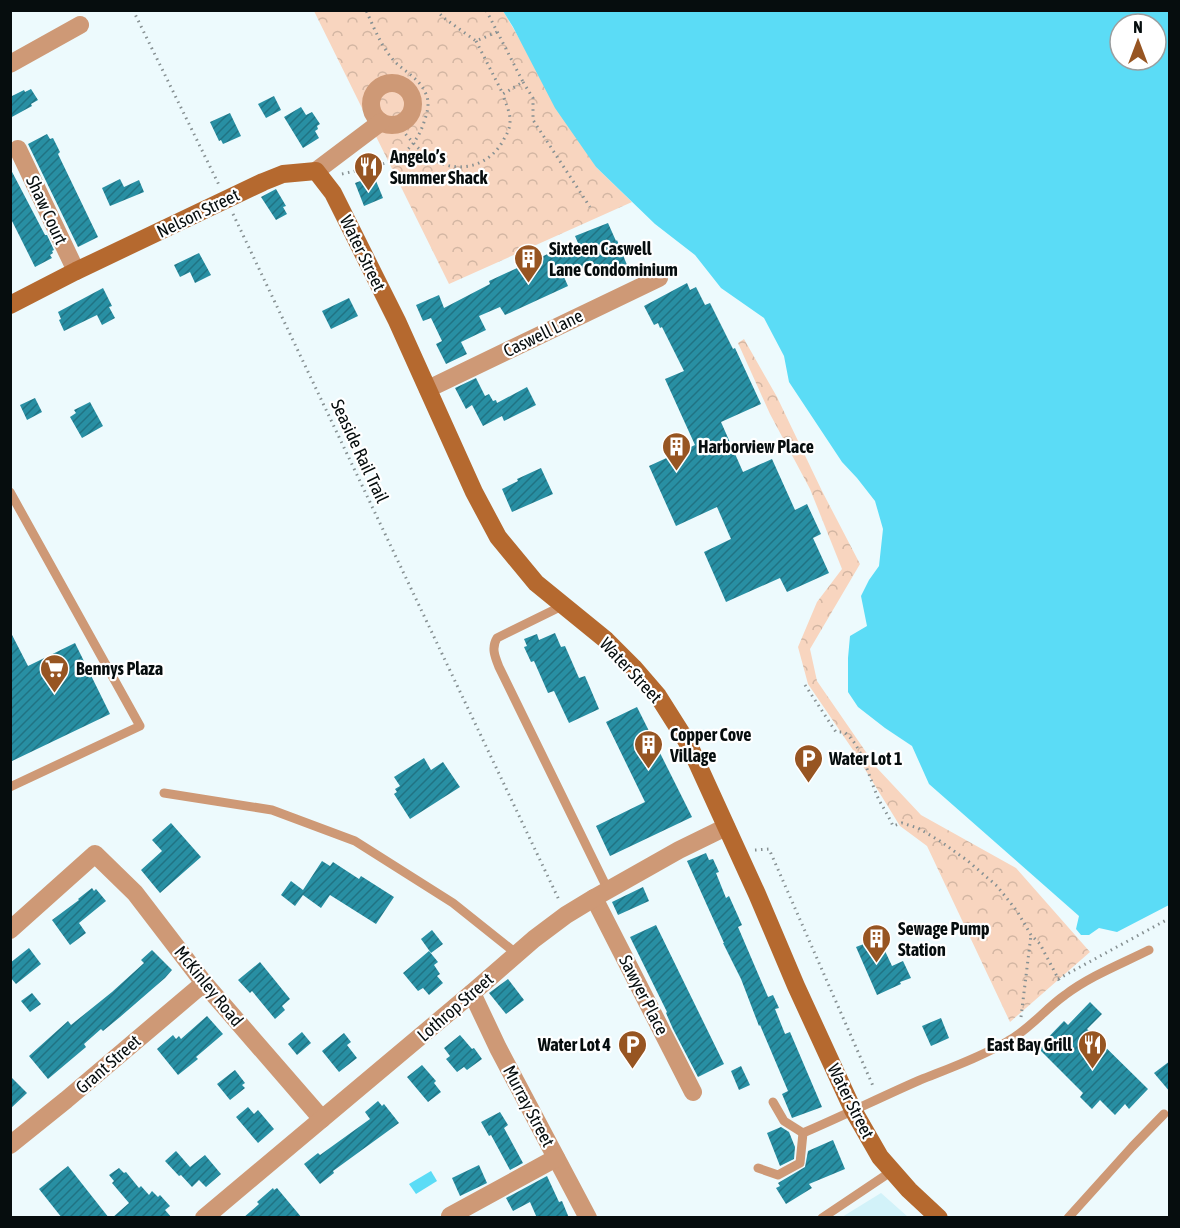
<svg xmlns="http://www.w3.org/2000/svg" width="1180" height="1228" viewBox="0 0 1180 1228" font-family="'Asap Condensed',sans-serif">
	<defs>
		<pattern id="park-crowns" width="20" height="18" patternUnits="userSpaceOnUse" patternTransform="scale(1.5)"><rect width="20" height="18" fill="#f8d5bf"/><path d="M2 6a3 3 0 1 1 6 0M12 15a3 3 0 1 1 6 0" fill="none" stroke="#d3b6a3"/></pattern>
		<pattern id="building-hatch" width="6" height="6" patternUnits="userSpaceOnUse" patternTransform="scale(1.5)"><rect width="6" height="6" fill="#288fa3"/><path d="M-1 1l2-2M0 6l6-6M5 7l2-2" fill="none" stroke="#207383"/></pattern>
	</defs>
	<rect width="100%" height="100%" fill="#edfafd"/>
	<path fill="#d2f2f9" d="M881,1193L908,1217H842Z"/>
	<g fill="url(#park-crowns)">
		<path d="M314,11H503L596,167L632,202L449,284Z"/>
		<path d="M744,339L777,397L822,491L860,564L810,649L817,681L877,768L921,815L1016,868L1090,952L1010,1022L927,846L900,826L853,750L808,684L798,647L817,602L842,569L810,489L770,414L738,343Z"/>
	</g>
	<g fill="#5bdcf6" fill-rule="evenodd">
		<path d="M503,11H1169V905L1117,932L1099,928L1089,935H1081L1076,929L1079,916L929,784L912,746L885,728L858,707L848,692V658L850,636L867,626L861,596L869,580L879,566L883,529L875,501L857,478L842,462L789,382L784,356L764,318L721,288L695,255L655,224L596,167L555,108L513,27ZM1120,24H1156V60H1120Z"/>
		<path d="M431,1171L437,1181L416,1194L409,1184Z"/>
	</g>
	<g fill="url(#building-hatch)">
		<path d="M31,89L38,100L31,104L32,106L10,118V97L24,90L25,92Z"/>
		<path d="M274,96L281,110L266,118L258,104Z"/>
		<path d="M301,107L306,115L312,112L320,124L317,126L318,129L315,131L319,138L303,148L284,117Z"/>
		<path d="M230,113L241,136L223,144L221,140L219,141L210,122Z"/>
		<path d="M47,134L50,139L53,138L60,152L58,154L98,237L78,247L28,144Z"/>
		<path d="M10,168L45,235H47L54,250L52,251L53,253L50,255L52,258L35,267L10,217Z"/>
		<path d="M374,176L383,198L364,206L355,183Z"/>
		<path d="M120,179L124,187L139,180L144,192L110,206L102,188Z"/>
		<path d="M276,189L286,206L283,207L287,214L276,220L261,197Z"/>
		<path d="M608,223L616,241L617,240L627,265L595,278L590,265L564,277L568,286L516,310L505,315L500,307L479,316L486,330L461,342L467,354L446,364L436,344L442,341L431,318L423,321L416,305L439,295L444,308L490,284L489,281L552,252L553,254L578,243L575,236Z"/>
		<path d="M199,253L211,275L195,283L190,272L180,277L174,265Z"/>
		<path d="M687,283L690,290L696,287L705,305L710,303L733,349L735,348L761,404L721,422L743,472L772,459L795,510L807,504L821,534L813,538L829,573L787,592L780,578L726,602L704,552L731,539L717,507L676,526L649,466L695,445L665,379L684,371L662,327L660,328L658,323L654,325L644,306Z"/>
		<path d="M103,288L112,306L109,307L115,318L102,325L97,315L64,331L59,320L61,319L58,312Z"/>
		<path d="M349,298L358,316L331,329L322,311Z"/>
		<path d="M476,378L485,396L489,394L493,401L496,400L497,403L527,387L536,405L504,421L502,416L483,426L472,405L466,409L455,388Z"/>
		<path d="M35,398L42,412L27,420L20,405Z"/>
		<path d="M90,402L103,426L82,438L70,417L76,413L74,410Z"/>
		<path d="M541,468L553,494L512,512L502,489L518,481L517,479Z"/>
		<path d="M10,631L28,666L75,643L110,714L10,762Z"/>
		<path d="M555,633L561,647L565,646L579,678L585,676L599,709L569,723L554,691L548,693L534,661L531,662L524,647L527,646L524,639L537,634L539,640Z"/>
		<path d="M637,707L692,817L610,856L596,826L645,802L606,722Z"/>
		<path d="M424,758L431,770L443,762L460,787L410,819L394,794L397,792L395,789L400,786L394,777Z"/>
		<path d="M171,823L201,857L160,893L141,870L162,851L152,840Z"/>
		<path d="M706,853L709,860L713,859L719,872L716,873L726,898L729,896L742,925L738,927L768,997L773,995L779,1008L775,1009L785,1034L790,1032L822,1107L792,1118L782,1094L788,1091L760,1025L759,1026L741,979L723,943H724L687,861Z"/>
		<path d="M322,861L330,866L333,862L359,879L361,876L394,897L376,924L330,895L321,908L303,895L295,906L281,895L291,881L303,890Z"/>
		<path d="M643,887L649,901L618,915L612,902Z"/>
		<path d="M92,888L94,891L96,889L106,901L79,923L86,933L70,945L52,920L79,900L78,899Z"/>
		<path d="M656,925L724,1064L698,1077L673,1029L666,1013L667,1012L630,937Z"/>
		<path d="M432,930L443,944L431,953L421,939Z"/>
		<path d="M879,938L892,966L903,961L911,978L900,982L901,984L877,995L856,947Z"/>
		<path d="M29,948L41,964L16,984L10,977V963Z"/>
		<path d="M152,950L172,970L165,978L120,1017L103,1031L101,1029L84,1044L86,1047L48,1079L29,1056L68,1021L71,1025L112,992L144,963L141,960Z"/>
		<path d="M429,951L438,962L434,965L440,974L437,976L443,983L429,995L423,988L418,991L403,973Z"/>
		<path d="M260,962L290,999L282,1006L285,1010L275,1019L252,991L250,993L238,980Z"/>
		<path d="M508,979L524,1000L506,1014L489,993Z"/>
		<path d="M32,993L41,1004L30,1012L21,1001Z"/>
		<path d="M1090,1002L1102,1014L1087,1029L1148,1089L1129,1109L1125,1104L1115,1115L1100,1100L1092,1109L1080,1097L1083,1093L1038,1048L1064,1021L1068,1025Z"/>
		<path d="M207,1016L223,1034L196,1057L198,1059L178,1075L157,1049L173,1035L176,1039L179,1036L181,1039Z"/>
		<path d="M941,1018L949,1038L931,1046L922,1026Z"/>
		<path d="M302,1032L311,1043L297,1055L288,1044Z"/>
		<path d="M344,1033L351,1042L347,1045L357,1058L339,1072L322,1051Z"/>
		<path d="M460,1035L472,1049L474,1048L482,1059L467,1070L464,1067L457,1072L446,1059L450,1056L444,1048Z"/>
		<path d="M1170,1061V1092L1154,1073Z"/>
		<path d="M422,1065L436,1081L434,1083L441,1092L428,1102L407,1077Z"/>
		<path d="M741,1066L750,1085L739,1090L731,1071Z"/>
		<path d="M235,1070L245,1083L242,1085L245,1088L230,1100L217,1084Z"/>
		<path d="M10,1076L27,1093L10,1109Z"/>
		<path d="M378,1101L382,1106L384,1104L399,1123L333,1171L334,1173L320,1184L304,1164L318,1153L320,1155L370,1119L365,1112Z"/>
		<path d="M248,1107L254,1114L258,1110L274,1129L258,1143L236,1117Z"/>
		<path d="M500,1112L508,1125L504,1128L523,1163L510,1170L491,1135L489,1136L481,1122Z"/>
		<path d="M781,1127L789,1132L795,1147L794,1159L780,1166L767,1133Z"/>
		<path d="M833,1140L845,1169L809,1184L812,1188L786,1204L776,1188L780,1186L778,1183L805,1167L808,1151Z"/>
		<path d="M176,1151L190,1167L205,1155L221,1174L206,1187L199,1180L192,1187L181,1175L179,1176L165,1161Z"/>
		<path d="M479,1165L487,1183L460,1196L452,1178Z"/>
		<path d="M68,1166L109,1218H62L39,1189Z"/>
		<path d="M119,1168L124,1173L126,1172L139,1188L141,1186L149,1195L152,1191L158,1197L160,1195L170,1206L165,1210L172,1218H112L129,1203L112,1183L114,1181L109,1175Z"/>
		<path d="M547,1176L559,1202L562,1201L569,1218H537L530,1202L513,1211L506,1198Z"/>
		<path d="M273,1188L274,1190L277,1188L302,1218H243L259,1204L257,1202Z"/>
	</g>
	<g fill="none" stroke-linecap="round" stroke-linejoin="round">
		<g stroke="#869092" stroke-width="3" stroke-dasharray="1.5 4.5" stroke-linecap="butt">
			<path d="M133,10L220,187"/>
			<path d="M436,10L444,18L476,41L497,32"/>
			<path d="M476,41L503,94"/>
			<path d="M523,82L533,98V120L590,207"/>
			<path d="M398,125C409,138 420,153 436,161C461,174 491,165 504,139C507,134 510,128 510,122C511,113 505,103 503,94L523,82L486,10"/>
			<path d="M342,174C380,165 412,163 425,119C428,110 430,101 425,92C417,75 401,71 390,56C380,43 373,26 366,10"/>
			<path d="M233,214L560,902"/>
			<path d="M805,685L836,732H844C863,746 869,779 879,800C884,809 889,817 893,826L902,823L918,828L940,841L968,861L997,886L1017,911L1031,935L1040,944L1061,984"/>
			<path d="M755,850L769,849L873,1086"/>
			<path d="M1058,979L1170,918"/>
			<path d="M1021,1017L1031,935"/>
		</g>
		<g stroke="#ce9976" stroke-width="9">
			<path d="M10,492L140,726L10,787"/>
			<path d="M562,606L497,638C491,648 495,657 499,667L608,890"/>
			<path d="M164,793L272,810L355,841L453,903L517,954"/>
			<path d="M773,1102L784,1121L803,1133"/>
			<path d="M758,1168L778,1175L800,1163L803,1133C843,1116 881,1097 920,1080C950,1068 981,1057 1008,1041C1030,1029 1045,1009 1065,995C1090,976 1121,964 1149,950"/>
			<path d="M822,1218L892,1171"/>
			<path d="M1068,1218L1132,1147L1164,1114"/>
		</g>
		<g stroke="#ce9976" stroke-width="18">
			<path d="M10,64L80,25"/>
			<circle cx="392" cy="104" r="21"/>
			<path d="M18,149L76,271"/>
			<path d="M316,171L381,122"/>
			<path d="M428,389L659,278"/>
			<path d="M594,898L693,1092"/>
			<path d="M10,930L95,854L135,893L204,983L322,1119"/>
			<path d="M472,993L498,1048L588,1218"/>
			<path d="M10,1145L66,1100L204,983"/>
			<path d="M450,1216L556,1158"/>
			<path d="M204,1218L472,993L534,939L566,915L594,898L679,850L726,827"/>
		</g>
		<path stroke="#b5692f" stroke-width="18" d="M10,305L76,271L263,182L283,174L316,171L333,193L397,321L474,492L498,537L536,583L606,640L633,667L658,696L689,745L757,894L796,986L853,1110L880,1157L909,1190L939,1218"/>
	</g>
	<defs>
		<symbol id="restaurant-pin" viewBox="-11 -11 22 30"><path d="M0 17L-7.5 6A9.5 9.5 0 1 1 7.5 6Z" fill="#975522" stroke="#fff"/><path d="M-5-6h1v4h1v-4h1v4h1v-4h1v5L-1.5 .5V6h-2V.5L-5-1ZM5-6V6H3V1.5H1.5Q1.5-4 5-6Z" fill="#fff"/></symbol>
		<symbol id="building-pin" viewBox="-11 -11 22 30"><path d="M0 17L-7.5 6A9.5 9.5 0 1 1 7.5 6Z" fill="#975522" stroke="#fff"/><path d="M-4-6H4V6H1V3H-1V6H-4ZM-2.5-4.3h1.7v1.8h-1.7ZM.8-4.3h1.7v1.8H.8ZM-2.5-1h1.7V.8h-1.7ZM.8-1h1.7V.8H.8Z" fill="#fff"/></symbol>
		<symbol id="supermarket-pin" viewBox="-11 -11 22 30"><path d="M0 17L-7.5 6A9.5 9.5 0 1 1 7.5 6Z" fill="#975522" stroke="#fff"/><path d="M-6-5.5h2.5l.6 2H6L4.5 2H-2.5L-4.4-4H-6ZM-1.5 3.2a1.3 1.3 0 1 0 .1 0ZM3 3.2a1.3 1.3 0 1 0 .1 0Z" fill="#fff"/></symbol>
		<symbol id="parking-pin" viewBox="-11 -11 22 30"><path d="M0 17L-7.5 6A9.5 9.5 0 1 1 7.5 6Z" fill="#975522" stroke="#fff"/><path d="M-3.5-5.5H1a3.5 3.5 0 0 1 0 7H-1V5.5H-3.5ZM-1-3.4V-.6H.8a1.4 1.4 0 0 0 0-2.8Z" fill="#fff"/></symbol>
	</defs>
	<g fill-rule="evenodd">
		<use href="#restaurant-pin" x="352" y="150" width="33" height="45"/>
		<use href="#building-pin" x="512" y="242" width="33" height="45"/>
		<use href="#building-pin" x="660" y="430" width="33" height="45"/>
		<use href="#supermarket-pin" x="38" y="652" width="33" height="45"/>
		<use href="#building-pin" x="632" y="728" width="33" height="45"/>
		<use href="#parking-pin" x="792" y="742" width="33" height="45"/>
		<use href="#building-pin" x="860" y="922" width="33" height="45"/>
		<use href="#parking-pin" x="616" y="1028" width="33" height="45"/>
		<use href="#restaurant-pin" x="1076" y="1028" width="33" height="45"/>
	</g>
	<g text-anchor="middle" dominant-baseline="central" stroke-width="4.5" stroke-linejoin="round" paint-order="stroke">
		<g font-size="18" font-weight="bold" fill="#060d0e" stroke="#fff" text-anchor="start">
			<text x="390" y="156">Angelo’s<tspan x="390" dy="21">Summer Shack</tspan></text>
			<text x="549" y="248">Sixteen Caswell<tspan x="549" dy="21">Lane Condominium</tspan></text>
			<text x="698" y="446">Harborview Place</text>
			<text x="76" y="668">Bennys Plaza</text>
			<text x="670" y="734">Copper Cove<tspan x="670" dy="21">Village</tspan></text>
			<text x="829" y="758">Water Lot 1</text>
			<text x="898" y="928">Sewage Pump<tspan x="898" dy="21">Station</tspan></text>
			<text x="611" y="1044" text-anchor="end">Water Lot 4</text>
			<text x="1072" y="1044" text-anchor="end">East Bay Grill</text>
		</g>
		<g font-size="18" fill="#060d0e" stroke="#fff">
			<text transform="translate(47 210) rotate(65)">Shaw Court</text>
			<text transform="translate(198 213) rotate(-26)">Nelson Street</text>
			<text transform="translate(363 253) rotate(64)">Water Street</text>
			<text transform="translate(543 333) rotate(-26)">Caswell Lane</text>
			<text transform="translate(360 451) rotate(65)">Seaside Rail Trail</text>
			<text transform="translate(631 670) rotate(47)">Water Street</text>
			<text transform="translate(209 986) rotate(51)">McKinley Road</text>
			<text transform="translate(644 995) rotate(63)">Sawyer Place</text>
			<text transform="translate(455 1007) rotate(-41)">Lothrop Street</text>
			<text transform="translate(108 1064) rotate(-41)">Grant Street</text>
			<text transform="translate(851 1101) rotate(63)">Water Street</text>
			<text transform="translate(529 1106) rotate(62)">Murray Street</text>
		</g>
	</g>
	<rect width="1180" height="1228" fill="none" stroke="#060d0e" stroke-width="24"/>
	<g transform="translate(1138 42)"><circle r="28" fill="#ffffff" stroke="#9b9e9f" stroke-width="1.5"/>
	<path d="M0-4.5L10 22L0 15L-10 22Z" fill="#975522"/>
	<text y="-9" font-size="16" font-weight="bold" text-anchor="middle" fill="#060d0e">N</text>
	</g>
</svg>
